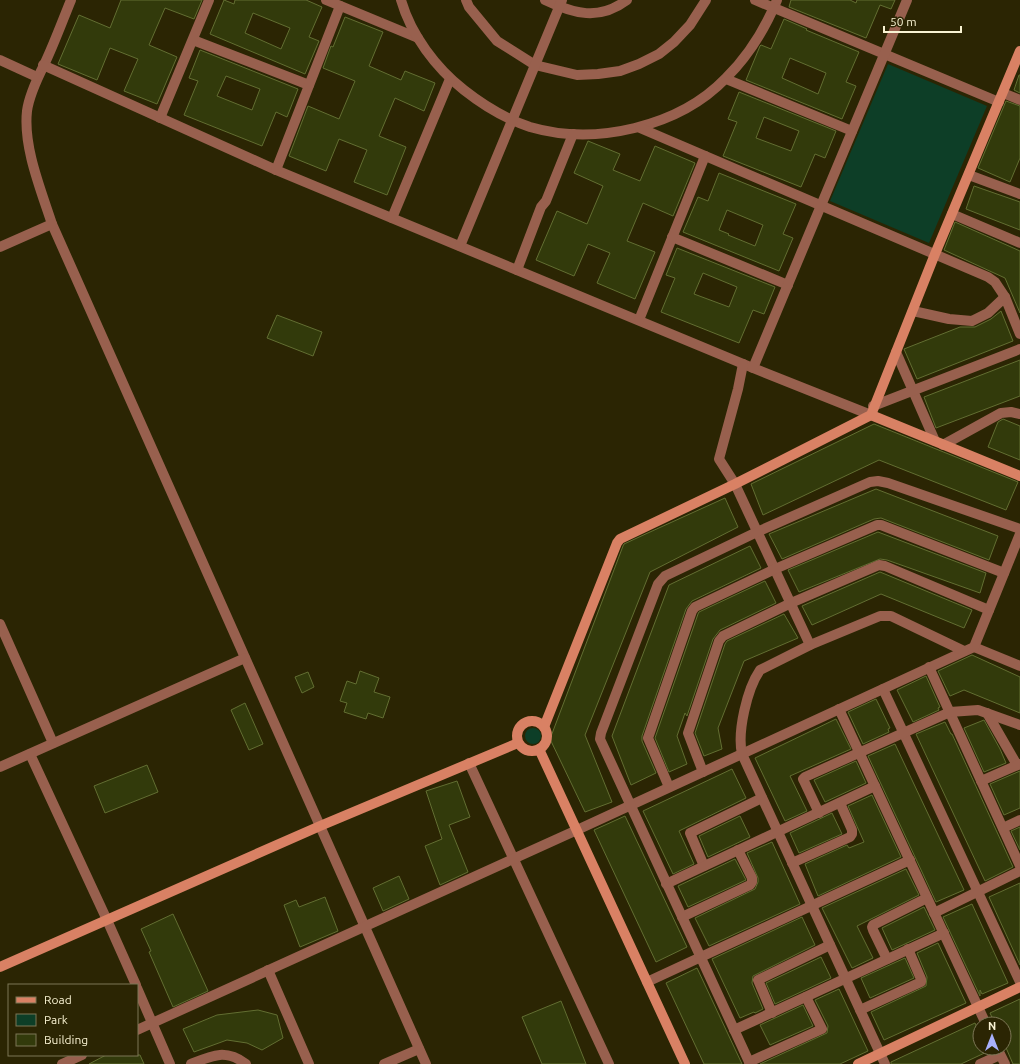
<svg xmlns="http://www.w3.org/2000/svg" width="1020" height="1064" viewBox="0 0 1020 1064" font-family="Ubuntu,sans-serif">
	<rect width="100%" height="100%" fill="#2b2503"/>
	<g fill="#0d3e27">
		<path d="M888,64L987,106L929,243L830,201Z"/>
		<circle cx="533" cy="736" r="8"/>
	</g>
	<g fill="#323a0b" stroke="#626e32" fill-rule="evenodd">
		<path d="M121,0H202L194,19L165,8L149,45L177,57L157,104L124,91L138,59L110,48L97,80L58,64L79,15L110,28Z"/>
		<path d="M224,0L234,4L235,0H306L322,7L309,37L319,41L305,74L210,34ZM253,13L290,28L281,49L245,33Z"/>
		<path d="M791,0H850L856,3L857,0H895L891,9L880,5L866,38L789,7Z"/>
		<path d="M345,17L383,32L369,66L401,80L405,71L435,83L424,111L395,98L379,136L406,147L387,195L354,182L367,150L339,139L326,171L289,156L308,106L339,119L355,81L323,68L331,46L333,47Z"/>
		<path d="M784,19L807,29L806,30L859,52L846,82L856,86L842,119L746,80L760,46L761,45L771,49ZM790,58L826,73L818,94L782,78Z"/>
		<path d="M200,50L298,89L287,117L276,112L262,146L184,115L198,81L189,78ZM226,76L260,89L252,110L217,96Z"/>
		<path d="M1019,75H1020V93L1014,90Z"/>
		<path d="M739,92L836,131L825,158L815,154L801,187L723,156L737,122L728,119ZM764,117L799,131L791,151L756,138Z"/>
		<path d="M1006,101L1020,106V158L1010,182L978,168Z"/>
		<path d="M588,141L620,154L613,170L640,181L655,146L695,163L673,216L643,203L627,241L655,252L635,299L597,283L610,253L588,244L574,276L536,260L557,211L587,224L603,186L574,173Z"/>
		<path d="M719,173L796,204L783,234L793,238L779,271L683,232L698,197L708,201ZM727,210L763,225L755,246L728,235L729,234L719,230Z"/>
		<path d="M974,186L1020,202V230L966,209Z"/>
		<path d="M955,222L1020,251V313L1005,278L944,250Z"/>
		<path d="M677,248L775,287L764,314L753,310L739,343L661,312L675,278L666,275ZM703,273L737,287L729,307L694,294Z"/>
		<path d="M1001,311L1013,341L917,379L904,349L960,327H975L991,319Z"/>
		<path d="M277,315L322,332L313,356L267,338Z"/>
		<path d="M1020,360V396L936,428L924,397Z"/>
		<path d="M1003,419L1020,426V460L988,447L998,422Z"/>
		<path d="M874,424L1018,482L1006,510L879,460L763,515L751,484Z"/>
		<path d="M876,489L998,536L989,560L881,518L874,519L782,559L769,534Z"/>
		<path d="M725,498L738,527L650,572L585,735L612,802L585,812L550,739L623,546L624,544L650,532Z"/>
		<path d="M878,532L986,573L980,593L887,560L880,559L799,592L788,570Z"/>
		<path d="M750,546L761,568L692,601L686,609L642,736V741L656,773L631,785L612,736L669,585Z"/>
		<path d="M880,572L972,610L964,628L881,594L812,625L802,606Z"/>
		<path d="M765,581L776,603L720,630L713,639L687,716L685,713L677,736L687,764L669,772L655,738L698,614L699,612Z"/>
		<path d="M784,614L798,638L744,661L718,728L722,749L704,756L695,733L725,644L727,641Z"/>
		<path d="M972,655L1020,677V713L964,690L950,696L938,671Z"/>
		<path d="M360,671L379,678L374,692L390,697L383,718L368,713L366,719L344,712L347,703L340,701L347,681L356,684Z"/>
		<path d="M308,672L314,687L302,693L295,677Z"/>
		<path d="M926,676L940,707L938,708L939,710L913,722L897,690Z"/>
		<path d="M876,699L890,728L888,729L889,732L863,744L848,712Z"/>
		<path d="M245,703L263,744L249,750L231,710Z"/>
		<path d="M836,719L851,749L790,776L807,811L785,821L755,758Z"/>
		<path d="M984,720L1000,749L1006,763L984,772L964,728Z"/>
		<path d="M945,722L951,734H952L1013,867L985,881L916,734Z"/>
		<path d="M895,744L964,890L936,902L868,756Z"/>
		<path d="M856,761L866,783L825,802L814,780Z"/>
		<path d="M147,765L158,792L105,813L94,786Z"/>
		<path d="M732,769L746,798L679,831L694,864L673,874L643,811Z"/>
		<path d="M1020,771V808L1004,815L990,784Z"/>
		<path d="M457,781L470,817L449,825L468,872L440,885L425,846L442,839L426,791Z"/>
		<path d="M872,795L901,857L818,896L805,864L847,845L849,848L864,842L848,806Z"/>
		<path d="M832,813L842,834L799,853L790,833Z"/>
		<path d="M625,816L687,947L656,962L594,830Z"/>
		<path d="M740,816L750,837L708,857L699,836Z"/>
		<path d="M1020,827V850L1011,831Z"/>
		<path d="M772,842L800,904L709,946L695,918L755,889L758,882V878L747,853Z"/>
		<path d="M735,859L746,880L688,907L678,886Z"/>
		<path d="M906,869L919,895L857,926L873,958L852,968L822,908Z"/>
		<path d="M399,876L409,899L383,911L373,888Z"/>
		<path d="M1020,883V965L989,897Z"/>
		<path d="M325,897L338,931L300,947L284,905L296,900L299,907Z"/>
		<path d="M972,904L1008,983L982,994L980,990V996L943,917Z"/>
		<path d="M924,907L935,930L892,950L882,928Z"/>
		<path d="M173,914L208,991L173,1007L149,952L151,951L141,929Z"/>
		<path d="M802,917L815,945L753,976L752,983L763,1009L755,1013L754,1012L740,1018L712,959Z"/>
		<path d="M938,943L966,1003L884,1040L871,1012L926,986L927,977L917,953Z"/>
		<path d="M821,957L831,978L775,1004L766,983Z"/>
		<path d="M905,958L914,978L870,998L861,978Z"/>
		<path d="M697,968L742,1064H704L666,983Z"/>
		<path d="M839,989L868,1051L840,1064H760L827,1033L828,1026L815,1000Z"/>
		<path d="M1020,999V1064H1013L1004,1043V1024H995L990,1013Z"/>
		<path d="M561,1001L586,1064H542L522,1017Z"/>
		<path d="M803,1005L813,1026L770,1045L760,1025Z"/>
		<path d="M258,1010L277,1015L283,1038L262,1050L247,1043L227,1040L194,1052L183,1029L217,1015Z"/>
		<path d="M975,1023L980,1034V1048H991V1050L961,1064H891V1062Z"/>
		<path d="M106,1055H140L144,1064H89Z"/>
	</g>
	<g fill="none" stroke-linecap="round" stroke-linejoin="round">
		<g stroke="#98604e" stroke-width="10">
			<path d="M71,0C62,22 54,44 44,65C37,79 29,96 27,111C23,147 41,190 52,224L426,1064"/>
			<path d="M326,0L418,38"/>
			<path d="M401,0C411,35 436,68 464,90C483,105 506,119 530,127C595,146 679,127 726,78C748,56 765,29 777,0"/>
			<path d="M466,0L469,7L497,41L535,65L577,75L598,74L620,71L639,64L659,54L674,42L690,25L706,0"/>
			<path d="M545,0C574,14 599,21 627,0"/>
			<path d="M755,0L999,102"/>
			<path d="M193,40L309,85"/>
			<path d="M0,60L37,77"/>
			<path d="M43,65L276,170L753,368L871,415"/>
			<path d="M726,79L852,131"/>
			<path d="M1003,93L1020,100"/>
			<path d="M160,118L209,0"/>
			<path d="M640,128L988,277L995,282L1005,297"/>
			<path d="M276,170L340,6"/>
			<path d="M969,175L1020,194"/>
			<path d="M952,214L1020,243"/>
			<path d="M392,218L450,79"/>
			<path d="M672,237L788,285"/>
			<path d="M460,246L562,0"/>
			<path d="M0,247L52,224"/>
			<path d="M517,270L541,207L546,201L573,134"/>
			<path d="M913,311L949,319L972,321L988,313L1005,297L1020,334"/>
			<path d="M639,320L705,156"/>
			<path d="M896,352L935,441"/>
			<path d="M743,364L738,389L719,459L735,484L810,645"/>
			<path d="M753,368L907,0"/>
			<path d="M873,406L1020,349"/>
			<path d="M943,445L1001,413L1011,412L1020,414"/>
			<path d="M0,624L53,743"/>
			<path d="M974,647L1020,666"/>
			<path d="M929,667L1020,866"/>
			<path d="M883,689L1020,982"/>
			<path d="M839,709L986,1024"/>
			<path d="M987,713L1017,765"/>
			<path d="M30,754L107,920L136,985"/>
			<path d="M469,763L609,1064"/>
			<path d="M0,767L245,658"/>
			<path d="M703,772L688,733L719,641L723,636L791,603L879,565L885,566L989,610"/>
			<path d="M981,781L1020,764"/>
			<path d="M669,787L648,738L692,611L695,607L775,569L877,525H881L1004,573"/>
			<path d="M819,813L804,781L803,779L805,777L950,712L978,710L1020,725"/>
			<path d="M1003,828L1020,820"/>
			<path d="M792,863L850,837L852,834V830L840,803"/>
			<path d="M704,866L690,833L762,798"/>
			<path d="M666,884L875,786"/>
			<path d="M934,913L1020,871"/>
			<path d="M682,917L750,885L752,882V878L738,850"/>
			<path d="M887,959L873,930L872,927L873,925L927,898"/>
			<path d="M268,970L309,1064"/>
			<path d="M647,982L910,860"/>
			<path d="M137,988L170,1064"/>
			<path d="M860,1010L921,982V979L908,949"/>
			<path d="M772,1013L758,980L830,945"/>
			<path d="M137,1030L577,830L974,647L1020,534"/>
			<path d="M734,1030L944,933"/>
			<path d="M997,1048L1005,1064"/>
			<path d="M749,1062L822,1029L806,997"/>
			<path d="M62,1064L82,1055"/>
			<path d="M191,1064C213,1055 226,1049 246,1064"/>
			<path d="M384,1064L419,1049"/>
			<path d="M750,1064L600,739L601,733L658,584L665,576L757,532L870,482L878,481L888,483L1020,529"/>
			<path d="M885,1064L742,754C737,732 747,689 760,670L810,645L880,616H891L964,651"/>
			<path d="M980,1064L1000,1055"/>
		</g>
		<g stroke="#d98164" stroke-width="10">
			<path d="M871,415L1020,476"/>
			<circle cx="532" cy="736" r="15"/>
			<path d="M544,727L617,543L620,539L735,484L871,415L935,254L1020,51"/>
			<path d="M539,749L685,1064"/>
			<path d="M0,967L320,826L518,743"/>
			<path d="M858,1064L1020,987"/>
		</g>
	</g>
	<rect x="8" y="984" width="130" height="72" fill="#2b2503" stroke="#7d7756"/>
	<rect x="16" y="997" width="20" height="6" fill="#d98164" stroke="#7d7756"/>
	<text x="44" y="1004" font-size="12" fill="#f9f3d3">Road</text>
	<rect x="16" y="1014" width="20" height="12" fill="#0d3e27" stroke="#7d7756"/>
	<text x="44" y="1024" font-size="12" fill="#f9f3d3">Park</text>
	<rect x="16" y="1034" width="20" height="12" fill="#323a0b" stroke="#7d7756"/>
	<text x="44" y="1044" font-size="12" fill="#f9f3d3">Building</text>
	<g transform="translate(992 1036)"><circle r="19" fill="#2b2503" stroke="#7d7756"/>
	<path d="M0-3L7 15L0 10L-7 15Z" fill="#a8b0fc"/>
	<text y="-6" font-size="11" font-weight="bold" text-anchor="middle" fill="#f9f3d3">N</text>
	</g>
	<path d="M884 26v6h77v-6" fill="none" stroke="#f9f3d3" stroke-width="2"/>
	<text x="890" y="26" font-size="12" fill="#f9f3d3" stroke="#2b2503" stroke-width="3" paint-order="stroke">50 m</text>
</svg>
